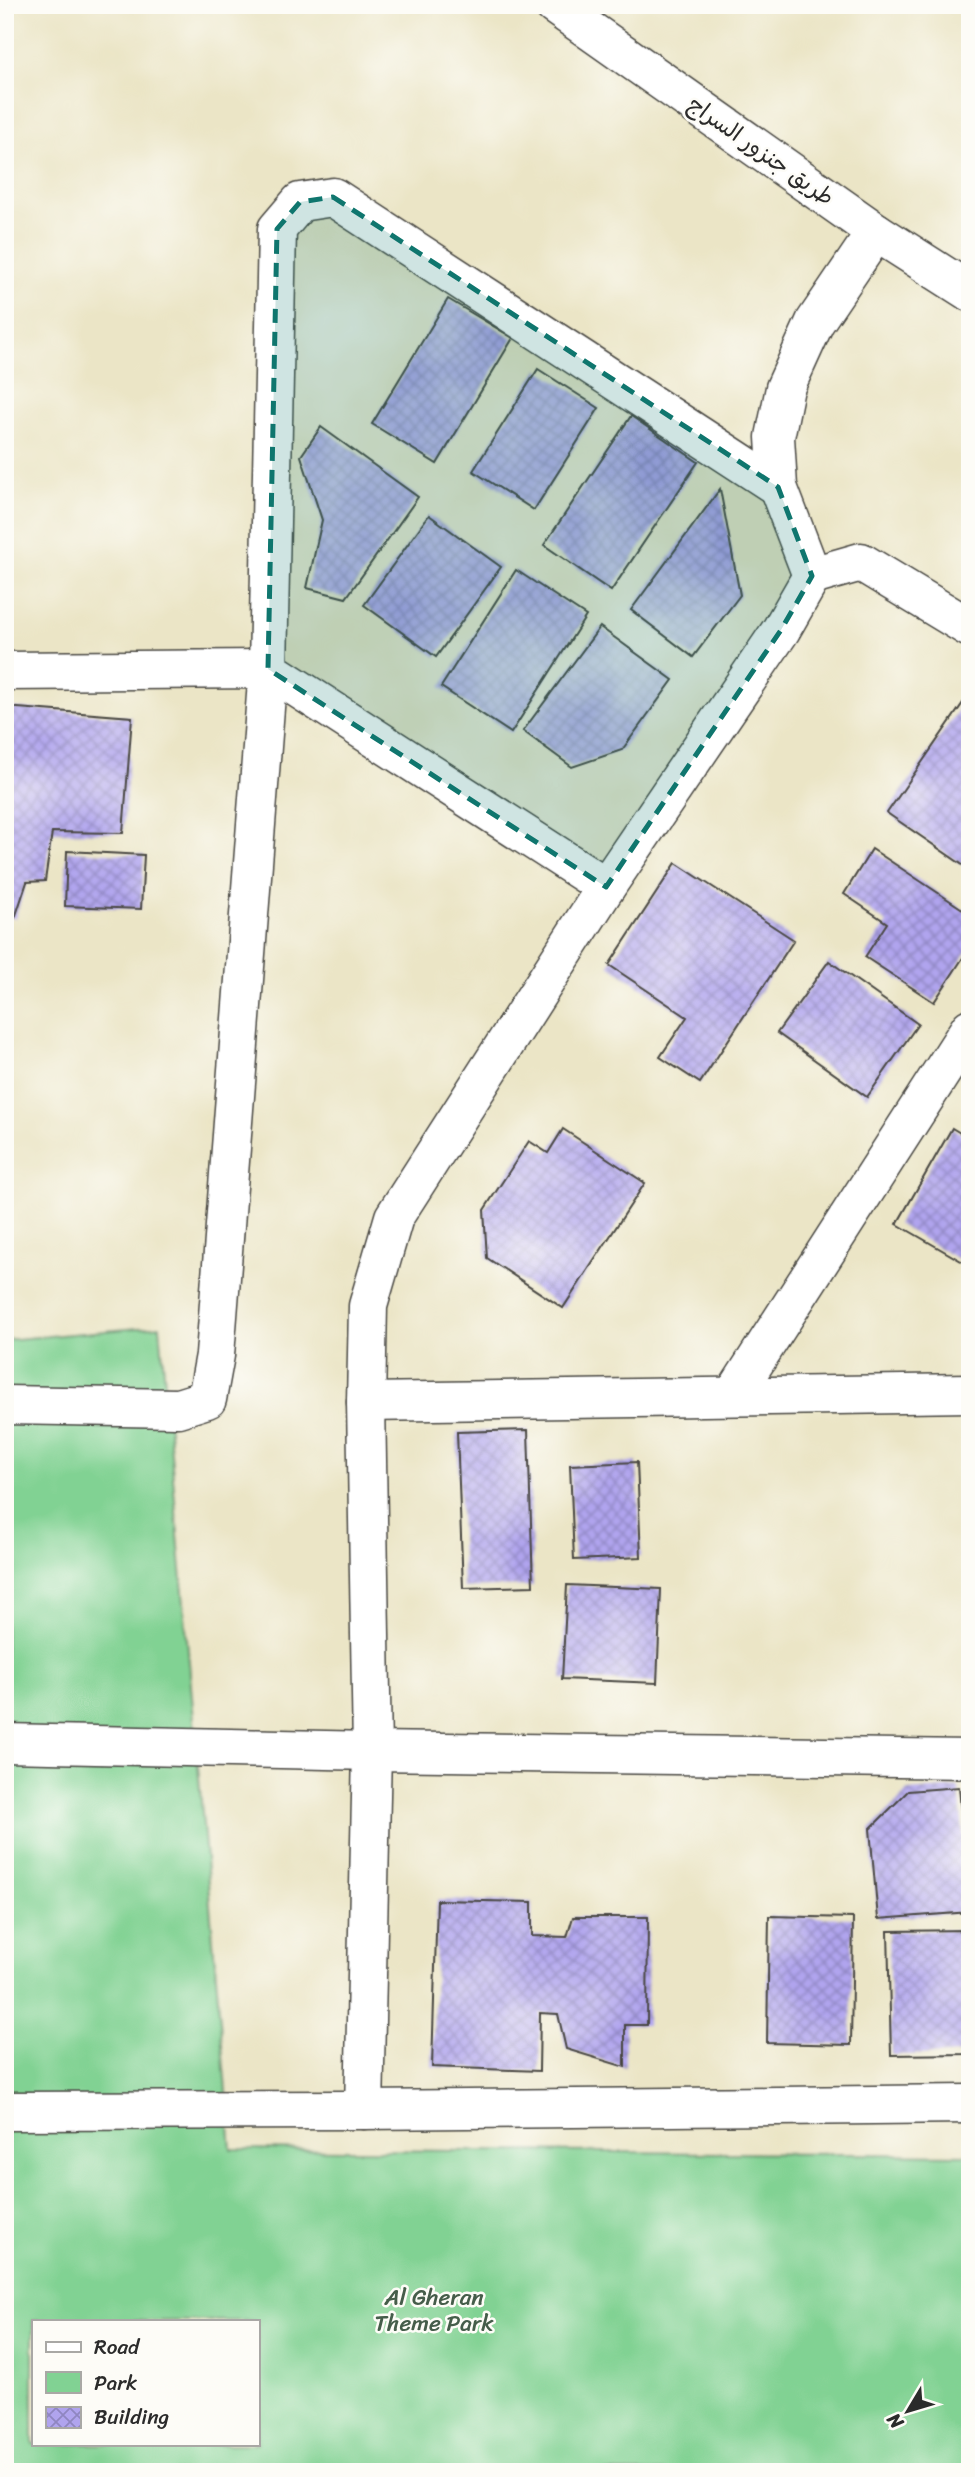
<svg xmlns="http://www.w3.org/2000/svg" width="975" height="2477" viewBox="0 0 975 2477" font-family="Sriracha,'Playpen Sans Arabic',sans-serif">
	<defs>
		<pattern id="building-cross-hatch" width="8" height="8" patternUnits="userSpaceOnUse" patternTransform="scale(1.75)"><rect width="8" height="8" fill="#b0a4ee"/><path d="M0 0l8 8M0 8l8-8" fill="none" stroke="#8f86c1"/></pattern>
	</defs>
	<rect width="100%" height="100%" fill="#fdfcf7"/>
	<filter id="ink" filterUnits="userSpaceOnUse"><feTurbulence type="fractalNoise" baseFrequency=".0143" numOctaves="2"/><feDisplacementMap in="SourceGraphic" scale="14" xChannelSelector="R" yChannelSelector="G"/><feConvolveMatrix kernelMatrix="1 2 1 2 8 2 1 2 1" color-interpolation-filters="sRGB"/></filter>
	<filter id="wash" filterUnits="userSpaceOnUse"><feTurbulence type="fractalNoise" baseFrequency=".00686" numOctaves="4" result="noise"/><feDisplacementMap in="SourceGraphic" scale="28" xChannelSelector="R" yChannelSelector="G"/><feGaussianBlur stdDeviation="1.57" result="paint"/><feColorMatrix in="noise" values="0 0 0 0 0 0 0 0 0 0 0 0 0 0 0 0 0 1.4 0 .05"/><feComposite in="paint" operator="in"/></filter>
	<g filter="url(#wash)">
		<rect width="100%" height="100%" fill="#ebe5c6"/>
		<path fill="#81d293" stroke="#567e5f" stroke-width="2" fill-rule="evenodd" d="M160,1326L231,2149L970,2155V2472H5V1340ZM33,2321H257V2444H33Z"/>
		<g id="blocks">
			<g fill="url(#building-cross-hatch)">
				<path d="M448,299L513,338L437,464L372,424Z"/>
				<path d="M538,369L599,408L534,510L473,471Z"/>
				<path d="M631,416L698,462L611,591L544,545Z"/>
				<path d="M321,427L418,497L346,598L307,588L322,520L301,456Z"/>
				<path d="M720,489L740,595L693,657L631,610Z"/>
				<path d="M429,515L501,567L436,657L364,605Z"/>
				<path d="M516,570L586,616L511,733L441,687Z"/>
				<path d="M600,627L673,680L622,750L572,767L523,731Z"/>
				<path d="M963,703L970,708V870L887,813Z"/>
				<path d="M5,707L132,717L123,833L52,832L45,881L27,882L15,918L5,917Z"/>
				<path d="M872,849L970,914V947L934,1002L865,957L887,923L844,894Z"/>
				<path d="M67,851L144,855L141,909L65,906Z"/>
				<path d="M676,863L794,940L700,1083L660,1057L687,1017L609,965Z"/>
				<path d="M829,961L918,1024L867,1097L777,1033Z"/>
				<path d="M952,1128L970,1139V1266L897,1224Z"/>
				<path d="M563,1129L645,1183L563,1308L487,1258L484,1210L529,1141L548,1153Z"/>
				<path d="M528,1430L533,1586L463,1588L457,1432Z"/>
				<path d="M637,1462L641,1557L574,1560L570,1465Z"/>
				<path d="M567,1585L661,1589L657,1683L562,1679Z"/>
				<path d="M959,1787L970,1912L878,1919L870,1829L908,1791Z"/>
				<path d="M437,1900L532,1902V1936L567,1937L573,1917H648L647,2025H625V2067L566,2049L558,2014L540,2013L539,2071L432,2067Z"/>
				<path d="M769,1916L853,1918L851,2045L767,2043Z"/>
				<path d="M970,1930V2054L891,2055L888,1931Z"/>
			</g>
		</g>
	</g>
	<g filter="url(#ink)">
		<use href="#blocks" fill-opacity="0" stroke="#484742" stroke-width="2"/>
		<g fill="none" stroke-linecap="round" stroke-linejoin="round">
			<defs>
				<g id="minor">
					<path d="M812,576L778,487L775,437L785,388L815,322L876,232"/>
					<path d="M5,671L268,669L606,887"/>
					<path d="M733,1396L970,1028"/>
					<path d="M366,1402L970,1393"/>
					<path d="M5,1405L178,1408L207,1399L215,1355L268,669L277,229L300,202L333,197L778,487"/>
					<path d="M5,1743L372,1751L970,1759"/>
					<path d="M364,2110L372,1751L366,1402L368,1306L394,1217L606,887L781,630L812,576L861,562L970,628"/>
					<path d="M5,2111L364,2110L970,2104"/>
				</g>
				<path id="tertiary" d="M554,5L876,232L970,292"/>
			</defs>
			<use href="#minor" stroke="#484742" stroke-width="41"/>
			<use href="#tertiary" stroke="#484742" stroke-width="41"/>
			<use href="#minor" stroke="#fff" stroke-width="38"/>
			<use href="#tertiary" stroke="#fff" stroke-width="38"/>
		</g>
	</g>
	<path fill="#0f766e" fill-opacity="0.2" stroke="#0f766e" stroke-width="5" stroke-dasharray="14 9" stroke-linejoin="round" d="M333,197L778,487L812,576L781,630L606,887L268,669L277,229L300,202Z"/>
	<g text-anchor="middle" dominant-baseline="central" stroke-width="5" stroke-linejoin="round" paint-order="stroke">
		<g font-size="23" fill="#2b2b2b" stroke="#fdfcf7">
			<text transform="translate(761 151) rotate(35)">طريق جنزور السراج</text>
		</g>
		<g font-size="23" fill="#455d4a" stroke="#fdfcf7">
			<text x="434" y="2297">Al Gheran<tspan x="434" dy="26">Theme Park</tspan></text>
		</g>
	</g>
	<rect width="975" height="2477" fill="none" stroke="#fdfcf7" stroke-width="28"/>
	<rect x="32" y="2320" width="228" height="126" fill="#fdfcf7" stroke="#a9a8a5" stroke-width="2"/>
	<rect x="46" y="2342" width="35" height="10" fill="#ffffff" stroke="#a9a8a5" stroke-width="2"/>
	<text x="94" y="2354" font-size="21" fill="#2b2b2b">Road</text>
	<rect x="46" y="2372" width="35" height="21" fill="#81d293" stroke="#a9a8a5" stroke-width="2"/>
	<text x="94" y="2390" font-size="21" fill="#2b2b2b">Park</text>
	<rect x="46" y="2407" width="35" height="21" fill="url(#building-cross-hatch)" stroke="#a9a8a5" stroke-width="2"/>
	<text x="94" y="2424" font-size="21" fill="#2b2b2b">Building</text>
	<g transform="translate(908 2411) rotate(232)" stroke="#fdfcf7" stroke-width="5" paint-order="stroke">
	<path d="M0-5L12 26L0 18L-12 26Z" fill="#2b2b2b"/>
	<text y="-10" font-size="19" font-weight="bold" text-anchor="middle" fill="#2b2b2b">N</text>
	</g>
</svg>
